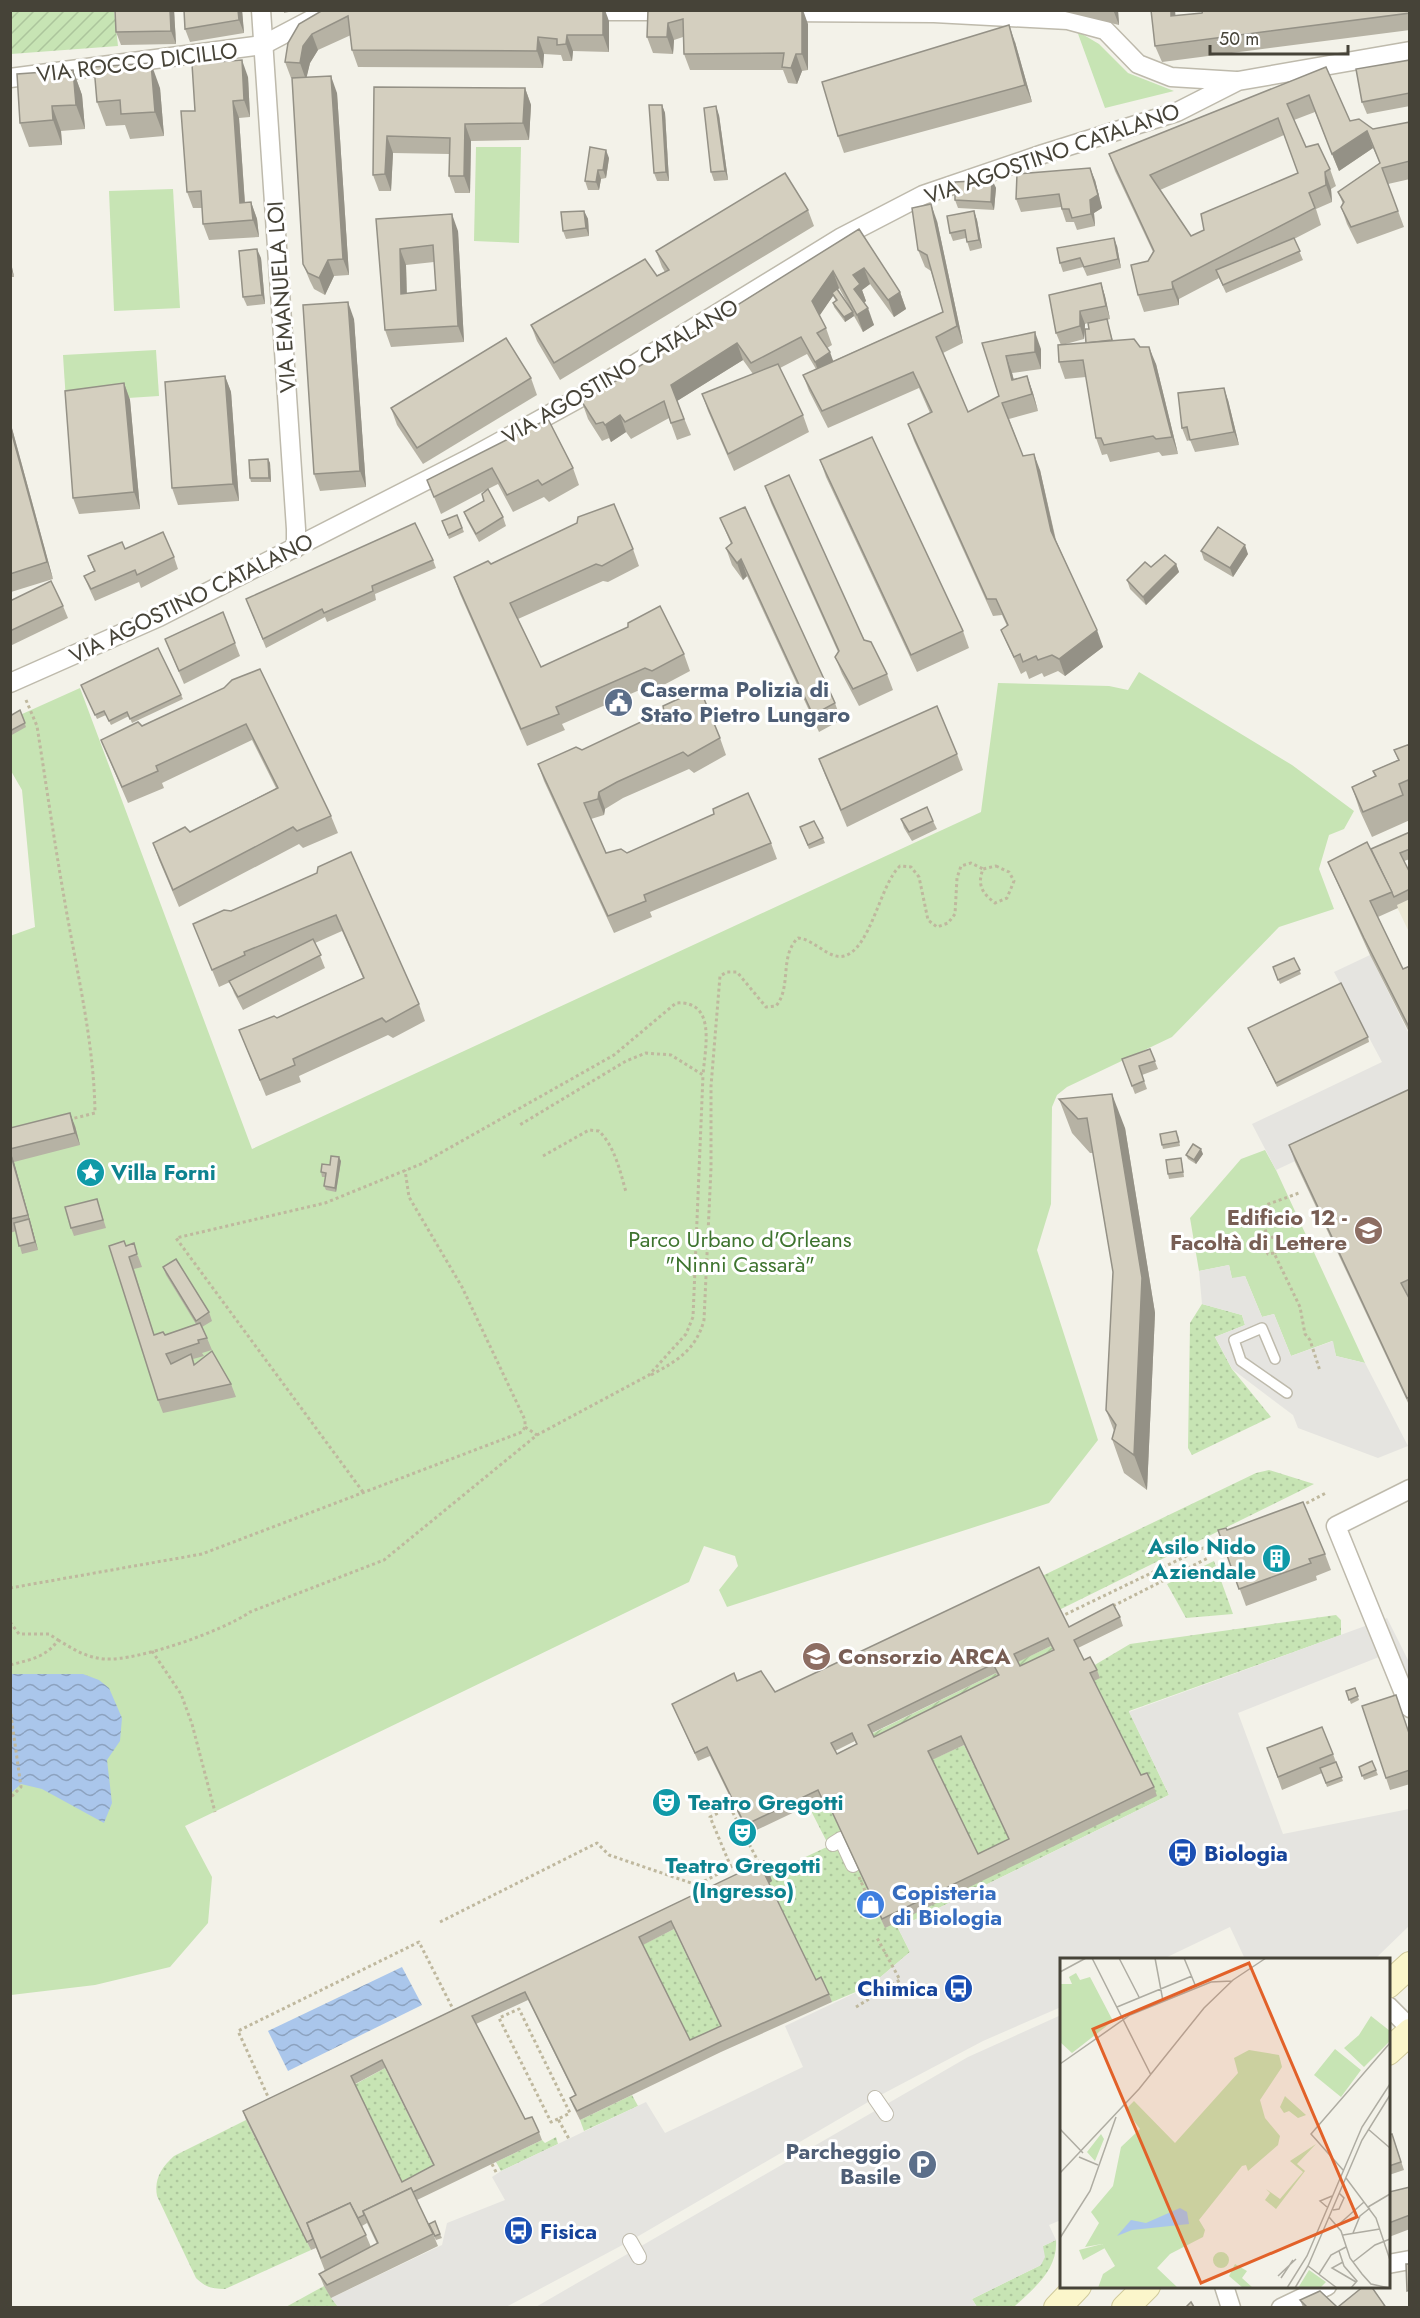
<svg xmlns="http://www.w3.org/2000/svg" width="1420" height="2318" viewBox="0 0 1420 2318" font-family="Jost,sans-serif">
	<defs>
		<pattern id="grass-dots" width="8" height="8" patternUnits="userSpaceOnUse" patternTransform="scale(1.5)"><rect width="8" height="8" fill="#c7e4b4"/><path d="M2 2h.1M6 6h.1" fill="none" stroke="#acc59c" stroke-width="1.8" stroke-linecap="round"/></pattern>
		<pattern id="garden-furrows" width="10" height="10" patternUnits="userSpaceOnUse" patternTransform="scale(1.5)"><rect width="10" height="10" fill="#c7e4b4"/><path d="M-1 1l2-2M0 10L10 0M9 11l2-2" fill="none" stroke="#acc59c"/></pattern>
		<pattern id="water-waves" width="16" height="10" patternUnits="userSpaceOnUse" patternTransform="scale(1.5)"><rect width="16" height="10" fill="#aac6eb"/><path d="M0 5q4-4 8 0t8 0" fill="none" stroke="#8ca2bf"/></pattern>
	</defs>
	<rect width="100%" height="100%" fill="#f3f2e9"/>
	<path fill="#ebe8d4" d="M1409,899V932L1396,905Z"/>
	<g fill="url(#grass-dots)">
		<path d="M1202,1304L1242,1315L1245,1325L1215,1337L1232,1369L1271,1417L1192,1455L1188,1448L1190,1323Z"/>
		<path d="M1269,1470L1314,1484L1059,1610L1042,1576L1256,1473Z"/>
		<path d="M1214,1561L1233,1614L1186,1618L1167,1584Z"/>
		<path d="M1336,1615L1341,1620V1635L1129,1711L1169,1795L898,1928L910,1952L870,1986L832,2002L824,1986L819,1989L768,1884L769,1874L829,1846L808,1805L822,1799L827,1811L831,1810L885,1927L1144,1784L1093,1681V1666L1130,1644Z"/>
		<path d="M964,1745L1013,1847L981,1862L931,1760Z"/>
		<path d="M674,1929L725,2035L693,2048L642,1945Z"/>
		<path d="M385,2068L437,2173L405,2190L354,2085Z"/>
		<path d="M632,2095L638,2106L584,2131L580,2120Z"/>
		<path d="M246,2120L311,2250L225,2289C212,2289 205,2287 196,2278L157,2196C154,2179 161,2168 174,2156Z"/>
		<path d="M556,2137L558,2144L501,2171L496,2162L542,2140L545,2143Z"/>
		<path d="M1056,2240C1058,2270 1034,2288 1014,2307H977L972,2299L1041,2265L1043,2246Z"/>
		<path d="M324,2286L338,2307L284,2308Z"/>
	</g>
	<g fill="#c7e4b4">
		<path d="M1077,31L1099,44L1128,73L1174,91L1105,108Z"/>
		<path d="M476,147H521L519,243L474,241Z"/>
		<path d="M173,189L180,308L114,311L109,191Z"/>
		<path d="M156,350L159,396L66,402L63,355Z"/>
		<path d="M1139,672L1292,765L1354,811L1344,829L1329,835L1319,869L1334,909L1279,927L1172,1037L1067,1087L1057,1095L1052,1107L1051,1204L1037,1250L1098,1440L1049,1503L727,1607L719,1590L738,1566L735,1556L704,1546L689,1582L185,1826L212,1877L208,1923L170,1967L95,1985L11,1995L10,936L35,927L22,790L11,771V719L80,688L252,1149L981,812L998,683L1109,686L1128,690Z"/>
		<path d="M1265,1150L1276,1170L1365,1363L1336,1356L1332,1341L1291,1356L1274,1314L1262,1317L1245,1276L1232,1279L1229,1265L1199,1271L1190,1218L1241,1159Z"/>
	</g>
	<g fill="url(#garden-furrows)">
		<path d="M11,11H114L118,46L11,54Z"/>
		<path d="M1051,1646L1057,1659L1023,1674L1017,1662Z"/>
		<path d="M996,1673L1002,1684L877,1745L871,1734Z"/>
	</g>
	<g fill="#e5e4e0">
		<path d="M1370,955L1409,1034V1108L1276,1170L1252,1124L1382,1062L1334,972Z"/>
		<path d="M1229,1265L1232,1278L1245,1276L1262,1317L1274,1314L1291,1356L1333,1341L1336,1356L1365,1363L1408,1446L1378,1458L1298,1428L1293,1415L1232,1369L1215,1337L1245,1325L1242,1315L1202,1304L1199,1271Z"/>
		<path d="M1387,1618L1409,1662V1685L1394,1692L1379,1657L1238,1713L1283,1834L1409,1809V1926L1375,1959H1245L1230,1927L1163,1959L1062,1960L1061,2007L983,2041L875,2098L630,2241L506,2307H338L331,2298L442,2245L447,2223L505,2200L492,2177L501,2171L646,2102L665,2133L803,2067L785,2026L870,1986L910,1952L898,1928L1169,1795L1129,1712Z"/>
		<path d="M1061,2015V2220L1049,2225L1056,2240L1043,2246L1045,2257L1041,2265L972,2299L977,2307L534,2308L968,2057Z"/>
	</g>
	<g fill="url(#water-waves)">
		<path d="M10,1674H83L99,1680L109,1688L122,1718L120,1741L107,1760L112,1803L104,1823L42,1789L21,1784L11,1793Z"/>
		<path d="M402,1967L422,2005L288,2071L268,2031Z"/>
	</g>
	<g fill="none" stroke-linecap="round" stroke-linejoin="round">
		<defs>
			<path id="service" d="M1275,1359L1262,1328L1234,1340L1241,1361L1287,1393"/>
			<g id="pedestrian">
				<path d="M833,1844L841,1839L853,1865"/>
				<path d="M875,2098L886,2114"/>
				<path d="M630,2241L639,2257"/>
			</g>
			<g id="minor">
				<path d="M261,10L296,529V548"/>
				<path d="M581,11H673"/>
				<path d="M779,12L934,13L1068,20L1105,30L1138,64L1171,77L1236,81"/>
				<path d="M10,78L263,45L320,15"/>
				<path d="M10,683L159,617L472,457L583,396L842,237L923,195L1043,154L1177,112L1238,81L1410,51"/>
				<path d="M1410,1489L1336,1526L1410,1708"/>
				<path d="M1388,2006L1410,2028"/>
				<path d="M1388,2264L1410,2260"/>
				<path d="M1224,2286L1231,2308"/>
				<path d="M1281,2308L1327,2286"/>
			</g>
			<g id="secondary">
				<path d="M1388,1985L1410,1965"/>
				<path d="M1388,2052L1410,2032"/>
				<path d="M1057,2308L1078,2286"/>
				<path d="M1125,2308L1147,2286"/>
			</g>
		</defs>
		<use href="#service" stroke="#bebaac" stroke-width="12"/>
		<use href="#pedestrian" stroke="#bebaac" stroke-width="16"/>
		<use href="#minor" stroke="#bebaac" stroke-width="21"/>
		<use href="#secondary" stroke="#d0ca9b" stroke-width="28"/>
		<g stroke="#bfb89e" stroke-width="3" stroke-dasharray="3 3" stroke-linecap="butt">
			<path d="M26,700L37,726C46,783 54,840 64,897C76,969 94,1040 95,1113L71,1119"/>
			<path d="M996,866L1009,872L1014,881L1007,898L995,903C982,893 977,885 983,869Z"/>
			<path d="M543,1156L589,1130L599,1131C615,1147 620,1171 626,1192"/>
			<path d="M1268,1238L1262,1220L1266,1205L1299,1193"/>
			<path d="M1274,1253L1268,1254L1262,1241L1276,1236L1281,1249L1274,1253L1300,1307L1305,1334L1310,1340L1320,1371"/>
			<path d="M651,1375C677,1361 696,1350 704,1320L711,1168V1086L720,976L727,972H737L766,1007L776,1006C792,987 779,956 798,938C814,939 829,960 844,956C871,949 880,884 900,866L911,867L919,877L928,920L937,927L948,923L955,914L957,878L961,866L971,863L983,869"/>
			<path d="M525,1427L537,1435"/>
			<path d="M363,1492L176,1238L325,1203L421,1164L614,1055L676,1003C717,1000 705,1048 703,1075"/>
			<path d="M1301,1506L1326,1493"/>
			<path d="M10,1588L202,1554L522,1432L525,1427V1420L462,1287L409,1197L405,1170"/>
			<path d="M1113,1606L1208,1558L1210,1550L1225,1542"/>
			<path d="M1060,1617L1203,1548L1210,1550"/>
			<path d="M10,1622L19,1634H49L58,1640C47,1657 29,1660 10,1665"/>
			<path d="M58,1640C73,1649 87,1658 105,1659C138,1661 223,1631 250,1612L384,1560L537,1435L649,1375L686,1334L693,1317L703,1075L671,1055L646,1053L626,1061L518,1126"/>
			<path d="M152,1651L181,1694L192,1724L215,1812"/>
			<path d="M10,1708L21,1787L10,1798"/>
			<path d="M730,1807L761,1867"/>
			<path d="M859,1877L870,1902"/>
			<path d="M440,1922L597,1843L609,1855L697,1885L731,1867L710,1817L737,1804"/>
			<path d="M856,2007L900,1980L876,1936"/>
			<path d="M270,2101L238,2031L419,1942L454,2011"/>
			<path d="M558,2119L551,2122L499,2018L519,2009L570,2113L558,2119L569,2139"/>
			<path d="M492,2164L497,2174"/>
		</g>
		<use href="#service" stroke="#fff" stroke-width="9"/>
		<use href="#pedestrian" stroke="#fff" stroke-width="14"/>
		<use href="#minor" stroke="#fff" stroke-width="18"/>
		<use href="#secondary" stroke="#fbf6cb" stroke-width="26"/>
	</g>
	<g fill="#b6b2a4" fill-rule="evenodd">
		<path d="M115,10H174L176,44L121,45L116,32Z"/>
		<path d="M242,10L244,33L190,42L185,29Z"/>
		<path d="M284,10H298L284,13Z"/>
		<path d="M648,10L808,24V70L802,71L797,84L788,83L783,70H690L684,54L683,37L674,40L673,54L653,53L647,37Z"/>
		<path d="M1057,10H1118L1119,25Z"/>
		<path d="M1410,10V30L1162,62L1155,46L1175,15Z"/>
		<path d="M322,11L609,21V52L573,51L572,61H563L561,55L544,54L543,68L358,67L352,50L351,35L318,50L310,63L306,78L337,93L349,275L334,276L325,295L314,289L310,281L303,264L292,78H291L285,62Z"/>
		<path d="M1015,42L1032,102L844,153L838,136Z"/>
		<path d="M1410,60V106L1367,114L1362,102Z"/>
		<path d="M1326,67L1350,121L1373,129L1410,122V179L1388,184L1404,227L1357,244L1347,224L1341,207L1343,204L1338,192L1380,163L1373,148L1339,171L1315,112L1294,120L1306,147L1330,169L1336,186L1331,189L1332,202L1316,209L1321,225L1294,239L1303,260L1226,293L1219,278L1179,299V305L1144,312L1138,295L1148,261L1153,252L1115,171L1109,154ZM1284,135L1298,173L1204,230L1191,236L1160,190Z"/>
		<path d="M73,70L82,95L85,129L61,131L62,145L29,147L20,123Z"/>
		<path d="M248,77L250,117L239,118L245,203L251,202L257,219L259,237L209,240L203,224L202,208H193L187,192L195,111Z"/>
		<path d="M374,87L525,88L531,105L529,140L471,141L470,193H455L449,176V154L393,153L391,191H379L373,175Z"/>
		<path d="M160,88L164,136L130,139L125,125L106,126L97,102Z"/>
		<path d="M662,105L665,113L669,181H657L654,173Z"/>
		<path d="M719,115L728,180L714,181L711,172Z"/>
		<path d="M609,158L606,178L601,179L599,190H588L585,181Z"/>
		<path d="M992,180L996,188L994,210L958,208L955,200Z"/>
		<path d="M1095,180L1102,208L1094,213L1095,226L1077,230L1074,222H1066L1061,207L1021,212L1016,199Z"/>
		<path d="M808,210L814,226L560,380L537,341L531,325L665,272L662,267L656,251Z"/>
		<path d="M584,211L588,219L589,236L566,239L563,231Z"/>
		<path d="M974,211L977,220L982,248L970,251L966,238L953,241L950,233Z"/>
		<path d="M376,219L458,231L464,342L391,347L385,330ZM434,262L436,290L407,294L406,265Z"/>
		<path d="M937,221L963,343L943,353L968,412L999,396L982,343L1041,349V369L1012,373L1014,380L1027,376L1033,393L1038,411L1009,419L1023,456L1040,470L1056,540L1103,647L1065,676L1058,671L1044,677L1042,673L1029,679L1026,671L1021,674L1008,646L1001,630L1007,626L1002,615L993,616L914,441L908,424L930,413L919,388L828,428L809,391L803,375L816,369L807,354L780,368L803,415L809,432L734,471L708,411L702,394L753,374L743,360L677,401L691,435L677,440L669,418L631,439L626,432L611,442L609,438L602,441L588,419L582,402L859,229L900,292L906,309L894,317L870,284L862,290L866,301L864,303L874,325L863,332L854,316L845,322L834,307L833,303L836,301L833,296L819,315L826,328L832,345L827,348L833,361L943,312L931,271L925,267L918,250ZM839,288L849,306L838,290Z"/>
		<path d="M1117,246L1121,268L1087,276L1083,267L1063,272L1060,263Z"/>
		<path d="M10,258L14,277H10Z"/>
		<path d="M261,258L265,304L247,306L243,297Z"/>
		<path d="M1101,283L1105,296L1110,319L1107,320L1113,341L1140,347L1156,364L1178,454L1162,456L1159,452L1110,462L1107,454L1102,455L1096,438L1086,377L1065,379L1059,362L1061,345L1056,333ZM1088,323L1089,329H1085V324ZM1085,330L1086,343L1062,345L1084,339Z"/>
		<path d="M354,319L366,487L320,491L314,474Z"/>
		<path d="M225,376L231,392L239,501L178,505L172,488Z"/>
		<path d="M531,378L537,395L423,464L397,425L391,408Z"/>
		<path d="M124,383L130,400L140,509L79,514L73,498Z"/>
		<path d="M1228,400L1239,445L1195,452L1190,440L1187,441L1182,428Z"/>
		<path d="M548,419L573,468L579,485L549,502L544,497L513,512L498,484L488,489L503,517L506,526L479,542L467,520L464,512L484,501L488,489L441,514L427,480Z"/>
		<path d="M10,421L53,579L11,592L10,591Z"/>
		<path d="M268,459L270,463L271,482H251L250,478Z"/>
		<path d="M820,460L963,631L969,648L917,672L826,477Z"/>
		<path d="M765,486L887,674L893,690L859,706L842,674L835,657L838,652L771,503Z"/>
		<path d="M457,515L464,532L449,539L442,521Z"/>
		<path d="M720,518L835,703L841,720L819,732L747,576L743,580L732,565L726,548L731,544Z"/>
		<path d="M577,523L633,549L639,566L608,582L603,581L518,619L541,667L684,654L690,671L658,688L651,685L562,724L565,730L527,746L460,594L454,577L491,564Z"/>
		<path d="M125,549L174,557L178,569L141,588L139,582L95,601L89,588L84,576L94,571L88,556Z"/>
		<path d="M1201,551L1248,554L1233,577L1204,560Z"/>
		<path d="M433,560L436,568L375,594L376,600L327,622L325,617L266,648L246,599Z"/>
		<path d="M1176,564L1179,572L1146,605L1130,589L1127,580L1151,567Z"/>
		<path d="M10,601L63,606L68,618L10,646Z"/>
		<path d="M223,612L240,656L184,684L165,639Z"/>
		<path d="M81,685L181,695L183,699L132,723L129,716L111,725L106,715L97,719Z"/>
		<path d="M224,688L331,816L338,833L303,848L299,844L179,907L159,860L153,843L190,832L276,788L252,740L162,783L164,788L128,803L108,757L101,740L142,726Z"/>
		<path d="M20,710L26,727L10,736V716Z"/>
		<path d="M720,738L726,755L694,773L689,769L623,798L605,809L604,815L591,819L606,853H627L771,843L777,859L650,912L652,917L614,933L544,781L538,764Z"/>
		<path d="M1410,744V808H1408L1410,811V820L1372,837L1360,811L1352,787L1375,776L1373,771L1398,760L1394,750Z"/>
		<path d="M957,754L963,770L847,827L825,775L819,759Z"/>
		<path d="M901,819L933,821L937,829L912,841L904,828Z"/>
		<path d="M800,827L823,838L825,843L809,849Z"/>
		<path d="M1410,832V859L1404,861L1410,873V899L1397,905L1398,908L1378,917L1403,969L1410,966V1034L1370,955L1335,878L1328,862L1371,849Z"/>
		<path d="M317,873L419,1004L425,1021L393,1038L388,1035L299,1076L301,1082L266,1096L239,1030L277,1018L363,978L342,931L315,943L325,968L243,1010L234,993L230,982L219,987L193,924L231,911Z"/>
		<path d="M1294,958L1301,974L1280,984L1273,967Z"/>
		<path d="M1248,1028L1368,1037L1369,1042L1277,1087Z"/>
		<path d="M1150,1049L1158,1069L1142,1075L1147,1089L1135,1094L1122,1059Z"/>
		<path d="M1410,1089V1407L1295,1162L1289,1145Z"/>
		<path d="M1059,1099L1125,1128L1155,1313L1147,1490L1124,1473L1112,1439L1114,1431L1106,1410L1113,1272L1093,1153H1090L1072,1133Z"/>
		<path d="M75,1126L80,1145L14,1162L38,1250L22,1254L16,1231L10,1233V1128Z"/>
		<path d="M1178,1135L1180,1146L1163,1149L1162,1145Z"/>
		<path d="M1203,1154L1196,1164L1188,1159L1186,1155Z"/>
		<path d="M341,1161L336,1192L326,1190L324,1186L326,1177H322L321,1172L330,1165Z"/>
		<path d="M86,1162L93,1185L87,1187L80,1164Z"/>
		<path d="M1182,1162L1184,1177L1169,1179L1168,1174Z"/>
		<path d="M97,1199L106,1228L74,1236L71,1228Z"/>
		<path d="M126,1246L138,1256L142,1267L134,1269L154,1335H165L196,1324L166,1275L163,1267L209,1312L212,1321L202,1327L207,1338L212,1350L202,1353L204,1356L193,1359L195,1365L231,1384L236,1397L163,1413L158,1400Z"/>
		<path d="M1218,1530H1227L1325,1554L1331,1570L1316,1576L1317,1580L1246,1606Z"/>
		<path d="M1120,1617L1123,1626L1078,1648L1084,1660L1097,1670L1100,1678L1094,1681L1141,1775L1154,1787L1157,1796L885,1928L831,1810L827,1812L822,1799L748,1834L710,1756L698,1761L672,1704L737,1681L775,1692L1069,1627ZM1051,1646L1053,1651L1020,1666L1018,1662ZM996,1673L998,1676L874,1737L872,1733ZM855,1741L856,1744L837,1754L835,1751ZM964,1745L1009,1839L978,1854L932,1760Z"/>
		<path d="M1355,1688L1359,1700L1351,1704L1346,1691Z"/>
		<path d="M1410,1735V1784L1390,1790L1386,1778Z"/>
		<path d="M1267,1748L1333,1754L1343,1781L1327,1787L1322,1773L1282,1790Z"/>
		<path d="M1372,1761L1378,1775L1364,1780L1359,1767Z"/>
		<path d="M764,1861L772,1881L769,1883L816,1980L829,1994L832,2002L721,2052L580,2120L573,2106L570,2098L575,2095L528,2000L476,2024L525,2119L539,2132L542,2140L417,2200L430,2227L440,2234L442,2238L436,2240L433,2234L438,2246L331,2298L324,2286L319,2274L325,2271L316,2248L311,2250L246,2120L243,2111ZM674,1929L721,2026L690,2040L643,1945ZM385,2068L433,2165L402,2182L355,2084ZM367,2223L377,2244L371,2247L362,2226Z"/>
		<path d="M1392,2134L1404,2170L1389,2175V2135Z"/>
		<path d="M1410,2187V2229L1389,2237V2192Z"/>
		<path d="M1300,2300L1336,2306V2307H1303Z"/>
	</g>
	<g fill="#949186">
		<path d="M170,10H174L176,44L171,31Z"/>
		<path d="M238,10H242L244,33L239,20Z"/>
		<path d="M603,10H605L609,21V52L603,35Z"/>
		<path d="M802,10H803L808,24V70L802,54Z"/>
		<path d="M1114,10H1118L1119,25L1114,12Z"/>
		<path d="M1171,10H1175L1177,32L1171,16Z"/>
		<path d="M668,23L674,40L673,54L667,37Z"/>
		<path d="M1009,25L1015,42L1032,102L1025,85Z"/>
		<path d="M312,34L318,50L310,63L306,80L300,63L303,46Z"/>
		<path d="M567,35L573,51L572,61L566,44Z"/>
		<path d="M538,37L544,54L543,68L537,51Z"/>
		<path d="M796,54L802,71L797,84L791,68Z"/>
		<path d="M242,60L248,77L250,117L244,100Z"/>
		<path d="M151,63L160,88L164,136L155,112Z"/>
		<path d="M73,70L82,95L85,129L76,105Z"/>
		<path d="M331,76L337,93L349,275L343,259Z"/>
		<path d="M525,88L531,105L529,140L523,123Z"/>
		<path d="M233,101L239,118L246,220L240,203Z"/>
		<path d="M662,105L665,113L669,181L666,172Z"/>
		<path d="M52,106L61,131L62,145L53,120Z"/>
		<path d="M716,106L719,115L728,180L725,171Z"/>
		<path d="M465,124L471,141L470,193L464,176Z"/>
		<path d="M1367,131L1373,148L1339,171L1332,154Z"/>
		<path d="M387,136L393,153L391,191L385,174Z"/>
		<path d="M606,150L609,158L606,178L603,170Z"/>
		<path d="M1090,168L1095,180L1102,208L1094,213L1095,226L1091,214L1090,200Z"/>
		<path d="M598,170L601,179L599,190L596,182Z"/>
		<path d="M1325,172L1331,189L1332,202L1326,185Z"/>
		<path d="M992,180L996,188L994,210L991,202Z"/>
		<path d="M251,202L257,219L259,237L253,220Z"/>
		<path d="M931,204L937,221L963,343L957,326Z"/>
		<path d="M584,211L588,219L589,236L586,228Z"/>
		<path d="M974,211L977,220L982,248L979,240Z"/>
		<path d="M452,214L458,231L464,342L458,326Z"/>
		<path d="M1114,238L1117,246L1121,268L1118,259Z"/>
		<path d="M257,249L261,258L265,304L262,295Z"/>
		<path d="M400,249L406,265L407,311L401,294Z"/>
		<path d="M10,258L14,277L10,266Z"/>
		<path d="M328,260L334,276L325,295L319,278Z"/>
		<path d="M864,268L870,284L862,290L866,301L860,306L854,289L853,275Z"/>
		<path d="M833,271L839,288L833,296L832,293L833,296L818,318L812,301Z"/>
		<path d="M1172,282L1179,299V305L1173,289Z"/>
		<path d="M1101,283L1105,296L1110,319L1106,306Z"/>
		<path d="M900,292L906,309L894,317L888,300Z"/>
		<path d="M348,302L354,319L366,487L360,471Z"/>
		<path d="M868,308L874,325L863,332L857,315Z"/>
		<path d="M1080,311L1085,324L1084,339L1080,326Z"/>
		<path d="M853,312L854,316L845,322L844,317Z"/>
		<path d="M1035,332L1041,349V369L1035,352Z"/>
		<path d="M737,343L743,360L677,401L671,385Z"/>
		<path d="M1149,347L1156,364L1178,454L1172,437Z"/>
		<path d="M830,352L836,369L821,379L815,362Z"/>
		<path d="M1006,356L1012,373L1018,397L1012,380Z"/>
		<path d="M225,376L231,392L239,501L233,484Z"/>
		<path d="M1027,376L1033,393L1038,411L1032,394Z"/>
		<path d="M124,383L130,400L140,509L134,492Z"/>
		<path d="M1224,388L1228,400L1239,445L1234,432Z"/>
		<path d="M620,415L626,432L611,442L605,425Z"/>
		<path d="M10,421L53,579L47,562L10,427Z"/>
		<path d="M1034,454L1040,470L1057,547L1051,531Z"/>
		<path d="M268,459L270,463L271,482L269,478Z"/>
		<path d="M1245,545L1248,554L1233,577L1230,568Z"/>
		<path d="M741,559L747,576L743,580L737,563Z"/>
		<path d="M1176,564L1179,572L1146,605L1143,597Z"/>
		<path d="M1097,630L1103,647L1065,676L1059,659Z"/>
		<path d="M599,792L605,809L604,815L598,799Z"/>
		<path d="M1112,1094L1125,1128L1155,1313L1147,1490L1134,1455Z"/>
		<path d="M70,1113L75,1126L80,1145L75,1133Z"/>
		<path d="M1201,1149L1203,1154L1196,1164L1194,1160Z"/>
		<path d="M10,1151L14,1162L38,1250L35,1242Z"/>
		<path d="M339,1157L341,1161L336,1192L335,1188Z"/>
		<path d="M769,1872L772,1881L768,1884L765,1875Z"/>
	</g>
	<g fill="#d4cfbf" stroke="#949186" stroke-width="1.5" fill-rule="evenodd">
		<path d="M115,10H170L171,31L116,32Z"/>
		<path d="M184,10H238L239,20L185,29Z"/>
		<path d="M323,10H603V35H567L566,44L557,45V39L538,37L537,51L352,50L348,16L312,34L303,46L300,63L285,62L288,43L299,24Z"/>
		<path d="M648,10H802V54H796L791,68L782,67L784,53L684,54L683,19L668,23L667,37H647Z"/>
		<path d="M1151,10H1171V16L1202,13L1203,10H1410V13L1155,46Z"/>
		<path d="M1009,25L1025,85L838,136L822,82Z"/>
		<path d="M242,60L244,100L233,101L240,203L251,202L253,220L203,224L201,191L187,192L181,111H195L192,64Z"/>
		<path d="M1410,60V93L1362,102L1356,69Z"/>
		<path d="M151,63L155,112L121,114L120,100L97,102L94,67Z"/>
		<path d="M1326,67L1350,121L1359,119L1373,129L1410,122V161L1382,168L1398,211L1351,227L1341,207L1344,202L1338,192L1380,163L1367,131L1332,154L1309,95L1287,104L1306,147L1318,144L1330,169L1325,172L1326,185L1309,193L1315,208L1172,282L1173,289L1138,295L1131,265L1148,261L1154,251L1109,154ZM1278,118L1298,173L1201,214L1204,230L1191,236L1150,175Z"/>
		<path d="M73,70L76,105L52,106L53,120L20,123L17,74Z"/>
		<path d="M331,76L343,259L328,260L319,278L308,273L303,264L292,78Z"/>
		<path d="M374,87L525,88L523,123L465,124L464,176H449L450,138L387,136L385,174L373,175Z"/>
		<path d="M649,105H662L666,172L654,173Z"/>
		<path d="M716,106L725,171L711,172L704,108Z"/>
		<path d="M590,147L606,150L603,170H598L596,182L585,181Z"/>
		<path d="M1090,168L1098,195L1090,200L1091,214L1072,218L1069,209H1062L1059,194L1016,199L1017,174Z"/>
		<path d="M785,173L808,210L554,363L531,325L645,259L657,276L669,270L656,251Z"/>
		<path d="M992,180L991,202L955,200V182Z"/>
		<path d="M931,204L957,326L936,337L968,412L999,396L982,343L1035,332V352L1006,356L1012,380L1027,376L1032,394L1002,403L1023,456L1034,454L1051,531L1097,630L1059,659L1052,655L1038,660L1036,656L1023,662L1020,654L1014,657L1001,630L1008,625L996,599H987L908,424L932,412L913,372L822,411L803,375L943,312L927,255L918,250L912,208Z"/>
		<path d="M584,211L586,228L563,231L561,212Z"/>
		<path d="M974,211L979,240L967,242L965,230L950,233L947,216Z"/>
		<path d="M452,214L458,326L385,330L376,219ZM433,245L436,290L401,294L400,249Z"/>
		<path d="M859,229L900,292L888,300L864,268L853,275L860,284L854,289L868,308L857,315L833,271L812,301L826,328L817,333L830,352L815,362L801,337L751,363L737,343L671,385L684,419L671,423L664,401L625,422L620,415L605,425L603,422L596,424L582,402Z"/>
		<path d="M1114,238L1118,259L1084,267L1080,258L1060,263L1057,248Z"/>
		<path d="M1294,238L1300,251L1223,285L1216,270Z"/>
		<path d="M257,249L262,295L243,297L239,251Z"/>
		<path d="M1101,283L1106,306L1080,311V326L1056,333L1049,295Z"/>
		<path d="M837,289L853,312L844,317L833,303L837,300L832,293Z"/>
		<path d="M348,302L360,471L314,474L303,305Z"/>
		<path d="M1107,319L1112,340L1086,343L1085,329H1089L1088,323Z"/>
		<path d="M506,338L531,378L417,448L391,408Z"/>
		<path d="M1134,339L1140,347H1149L1172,437L1156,439L1153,436L1104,445L1101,438H1096L1083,360L1059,362L1058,345Z"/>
		<path d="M778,364L803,415L728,454L702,394Z"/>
		<path d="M225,376L233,484L172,488L165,382Z"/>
		<path d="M124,383L134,492L73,498L65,391Z"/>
		<path d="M1224,388L1234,432L1190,440L1187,427L1182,428L1178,393Z"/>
		<path d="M548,419L573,468L542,485L538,480L507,495L492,468L434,497L427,480Z"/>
		<path d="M10,427L47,562L10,574Z"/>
		<path d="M872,437L963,631L911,655L820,460Z"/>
		<path d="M268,459L269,478H250L249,460Z"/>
		<path d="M789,475L864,640L871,642L887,674L853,689L835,657L839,651L765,486Z"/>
		<path d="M488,489L503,517L476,534L464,512L484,501L482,494Z"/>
		<path d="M614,504L633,549L602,566L596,564L510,603L541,667L628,627V623L660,606L684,654L652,671L645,668L556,707L559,714L521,729L454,577L488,561L491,564L577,523L578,517Z"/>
		<path d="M745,507L835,703L813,715L741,559L737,563L726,548L732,543L720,518Z"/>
		<path d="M457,515L462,528L448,535L442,521Z"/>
		<path d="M415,523L433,560L372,586L373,591L324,613L322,609L263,639L246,599Z"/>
		<path d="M1218,527L1245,545L1230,568L1201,551Z"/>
		<path d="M163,532L174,557L137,575L135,570L91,589L84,576L95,571L88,556L122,542L125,549Z"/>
		<path d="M1165,555L1176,564L1143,597L1127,580L1145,562L1151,567Z"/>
		<path d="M51,581L63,606L10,631V601Z"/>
		<path d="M223,612L235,643L179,671L165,639Z"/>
		<path d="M158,648L181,695L130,719L127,712L109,721L104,711L95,715L81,685Z"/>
		<path d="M260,669L331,816L297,831L293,827L173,890L153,843L185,827L190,832L278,788L246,724L156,766L158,771L122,787L101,740L138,722L142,726L224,688L232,680Z"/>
		<path d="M700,689L720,738L688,756L683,752L617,782L599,792L598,799L584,803L606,853L621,849L627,853L714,814L713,809L748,793L771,843L644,895L646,901L608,916L538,764L576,747L582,750L664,711L663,706Z"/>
		<path d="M937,706L957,754L841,810L819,759Z"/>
		<path d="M20,710L25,723L10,731V716Z"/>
		<path d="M1410,744V785L1408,780L1399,784L1403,795L1363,812L1352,787L1376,776L1373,771L1399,760L1394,750Z"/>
		<path d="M927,807L933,821L909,832L901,819Z"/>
		<path d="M814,821L823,838L808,845L800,827Z"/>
		<path d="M1410,832V849L1400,853L1410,873V889L1394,897L1371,849Z"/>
		<path d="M1367,842L1392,892L1370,901L1403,969L1410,966V1029L1364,938L1328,862Z"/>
		<path d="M351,852L419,1004L386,1022L382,1018L293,1059L295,1065L260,1080L239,1030L274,1016L277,1018L364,978L336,915L244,952L245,955L212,970L193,924L224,910L231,911L317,873L318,867Z"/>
		<path d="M313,939L321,955L238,997L229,981Z"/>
		<path d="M1294,958L1300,970L1278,980L1273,967Z"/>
		<path d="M1341,983L1368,1037L1276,1083L1248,1028Z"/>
		<path d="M1150,1049L1155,1061L1139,1066L1144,1081L1132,1086L1122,1059Z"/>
		<path d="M1410,1089V1279L1401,1283L1410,1300V1397L1407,1398L1289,1145Z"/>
		<path d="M1112,1094L1142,1278L1134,1455L1112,1439L1116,1425L1106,1410L1113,1272L1087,1118L1078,1119L1059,1099Z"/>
		<path d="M70,1113L75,1133L10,1149V1128Z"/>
		<path d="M1176,1131L1179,1142L1162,1145L1160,1134Z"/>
		<path d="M1193,1144L1201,1149L1194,1160L1186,1155Z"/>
		<path d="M10,1152L28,1215L10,1219Z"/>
		<path d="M331,1156L339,1157L335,1188L324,1186L326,1173L321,1172L322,1164L330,1165Z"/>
		<path d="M1181,1158L1183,1172L1168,1174L1166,1160Z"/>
		<path d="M86,1162L91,1181L85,1183L80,1164Z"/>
		<path d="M97,1199L103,1220L71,1228L65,1207Z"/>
		<path d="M29,1219L35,1242L19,1246L14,1223Z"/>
		<path d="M124,1241L126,1246L134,1243L137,1254L129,1257L154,1335L163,1332L165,1335L200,1323L207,1338L198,1340L199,1343L166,1354L171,1364L191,1354L194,1365L212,1351L231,1384L158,1400L109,1246Z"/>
		<path d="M176,1259L209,1312L196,1321L163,1267Z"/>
		<path d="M1303,1502L1325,1554L1309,1559L1311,1563L1239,1589L1218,1530L1226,1528L1227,1530Z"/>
		<path d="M1039,1567L1069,1627L1113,1604L1120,1617L1074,1640L1084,1660L1090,1657L1097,1670L1090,1673L1141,1775L1147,1773L1154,1787L882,1919L827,1801L824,1803L818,1790L745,1825L707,1747L695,1753L672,1704L734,1673L737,1681L761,1671L775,1692ZM1048,1638L1054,1650L1020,1666L1014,1654ZM993,1664L999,1675L874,1737L868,1725ZM852,1733L857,1744L837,1754L831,1743ZM961,1736L1009,1839L978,1854L928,1751Z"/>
		<path d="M1355,1688L1358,1696L1349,1700L1346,1691Z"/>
		<path d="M1396,1695L1410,1736V1770L1386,1778L1362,1706Z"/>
		<path d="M1322,1727L1333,1754L1278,1777L1267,1748Z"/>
		<path d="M1372,1761L1376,1770L1362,1776L1359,1767Z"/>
		<path d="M1336,1762L1342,1777L1326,1783L1320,1768Z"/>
		<path d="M764,1861L769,1872L765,1875L816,1980L821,1977L829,1994L718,2043L577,2111L570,2098L576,2095L525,1992L472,2016L525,2119L532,2117L539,2132L413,2192L411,2188L363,2211L364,2215L358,2218L350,2203L307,2223L313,2239L307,2242L243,2111ZM671,1921L721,2026L690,2040L639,1937ZM382,2060L434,2165L402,2182L351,2076Z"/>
		<path d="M1392,2134L1401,2162L1389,2166V2135Z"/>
		<path d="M1410,2187V2215L1389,2223V2192Z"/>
		<path d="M411,2188L433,2234L327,2285L319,2274L378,2243L363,2211Z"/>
		<path d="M350,2203L366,2235L321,2258L307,2223Z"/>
		<path d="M435,2221L440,2234L435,2236L429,2224Z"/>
		<path d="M1406,2264H1410V2290L1407,2291Z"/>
		<path d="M1364,2286H1371L1385,2306L1382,2307H1338Z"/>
		<path d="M1320,2291L1336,2306L1335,2307H1307L1300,2300Z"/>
		<path d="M1191,2302L1194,2307H1186Z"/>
	</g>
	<defs>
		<symbol id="civic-disc" viewBox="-11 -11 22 22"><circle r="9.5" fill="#5c6f8a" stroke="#fff"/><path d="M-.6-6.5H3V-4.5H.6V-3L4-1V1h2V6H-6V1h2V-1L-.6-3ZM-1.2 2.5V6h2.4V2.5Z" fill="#fff"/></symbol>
		<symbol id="sight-disc" viewBox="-11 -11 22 22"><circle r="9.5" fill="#0f9aa8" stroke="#fff"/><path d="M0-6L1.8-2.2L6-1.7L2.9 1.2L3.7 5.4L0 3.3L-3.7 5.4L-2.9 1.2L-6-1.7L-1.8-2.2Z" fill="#fff"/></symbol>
		<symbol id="university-disc" viewBox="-11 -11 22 22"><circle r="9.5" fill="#8d6e63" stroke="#fff"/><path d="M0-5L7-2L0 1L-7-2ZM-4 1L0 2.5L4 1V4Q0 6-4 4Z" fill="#fff"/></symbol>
		<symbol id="building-disc" viewBox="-11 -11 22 22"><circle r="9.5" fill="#0f9aa8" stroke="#fff"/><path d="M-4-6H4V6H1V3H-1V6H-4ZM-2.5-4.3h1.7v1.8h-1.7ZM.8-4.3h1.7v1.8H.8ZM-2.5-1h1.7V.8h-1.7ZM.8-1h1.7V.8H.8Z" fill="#fff"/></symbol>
		<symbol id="theatre-disc" viewBox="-11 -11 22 22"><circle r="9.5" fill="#0f9aa8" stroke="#fff"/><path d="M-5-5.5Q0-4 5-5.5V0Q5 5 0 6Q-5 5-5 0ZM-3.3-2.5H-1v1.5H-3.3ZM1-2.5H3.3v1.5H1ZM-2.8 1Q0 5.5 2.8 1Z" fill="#fff"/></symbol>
		<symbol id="bus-disc" viewBox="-11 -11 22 22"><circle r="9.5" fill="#1a4fb4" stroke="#fff"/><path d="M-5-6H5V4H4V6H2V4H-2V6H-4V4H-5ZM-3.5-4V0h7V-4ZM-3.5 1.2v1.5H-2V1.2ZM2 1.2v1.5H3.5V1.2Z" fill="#fff"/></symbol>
		<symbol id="shop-disc" viewBox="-11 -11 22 22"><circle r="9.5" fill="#3f7fe0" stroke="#fff"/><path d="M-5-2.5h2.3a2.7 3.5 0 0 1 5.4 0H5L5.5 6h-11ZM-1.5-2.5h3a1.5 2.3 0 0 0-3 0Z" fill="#fff"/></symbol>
		<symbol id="parking-disc" viewBox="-11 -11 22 22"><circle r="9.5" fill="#5c6f8a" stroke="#fff"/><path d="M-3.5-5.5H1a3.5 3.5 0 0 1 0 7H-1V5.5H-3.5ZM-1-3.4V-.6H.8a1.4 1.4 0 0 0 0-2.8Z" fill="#fff"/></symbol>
	</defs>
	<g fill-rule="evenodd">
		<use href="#civic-disc" x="602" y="686" width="33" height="33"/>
		<use href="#sight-disc" x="74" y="1156" width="33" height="33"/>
		<use href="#university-disc" x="1352" y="1214" width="33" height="33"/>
		<use href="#building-disc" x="1260" y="1542" width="33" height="33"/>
		<use href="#university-disc" x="800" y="1640" width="33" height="33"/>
		<use href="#theatre-disc" x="650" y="1786" width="33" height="33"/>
		<use href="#theatre-disc" x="726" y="1816" width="33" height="33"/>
		<use href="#bus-disc" x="1166" y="1836" width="33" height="33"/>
		<use href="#shop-disc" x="854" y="1888" width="33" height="33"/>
		<use href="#bus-disc" x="942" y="1972" width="33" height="33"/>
		<use href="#parking-disc" x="906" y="2148" width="33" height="33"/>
		<use href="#bus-disc" x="502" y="2214" width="33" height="33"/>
	</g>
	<g text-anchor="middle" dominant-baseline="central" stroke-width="6" stroke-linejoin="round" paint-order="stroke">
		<g font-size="22" fill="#464338" stroke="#fff">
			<text transform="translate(137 62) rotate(-7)">VIA ROCCO DICILLO</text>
			<text transform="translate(1052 153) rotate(-19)">VIA AGOSTINO CATALANO</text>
			<text transform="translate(281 297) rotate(-94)">VIA EMANUELA LOI</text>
			<text transform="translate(620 371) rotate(-30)">VIA AGOSTINO CATALANO</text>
			<text transform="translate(191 598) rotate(-26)">VIA AGOSTINO CATALANO</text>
		</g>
		<g font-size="22" font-weight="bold" fill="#4e5e75" stroke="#fff" text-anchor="start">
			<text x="640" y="689">Caserma Polizia di<tspan x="640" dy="25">Stato Pietro Lungaro</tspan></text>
			<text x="901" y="2151" text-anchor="end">Parcheggio<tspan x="901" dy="25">Basile</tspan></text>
		</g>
		<g font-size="22" font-weight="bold" fill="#0d838f" stroke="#fff" text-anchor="start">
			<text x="111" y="1172">Villa Forni</text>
			<text x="1256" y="1546" text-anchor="end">Asilo Nido<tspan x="1256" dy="25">Aziendale</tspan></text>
			<text x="688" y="1802">Teatro Gregotti</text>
			<text x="743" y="1865" text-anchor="middle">Teatro Gregotti<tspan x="743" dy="25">(Ingresso)</tspan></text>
		</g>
		<g font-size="22" font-weight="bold" fill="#785e54" stroke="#fff" text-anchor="end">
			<text x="1347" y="1217">Edificio 12 -<tspan x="1347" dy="25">Facoltà di Lettere</tspan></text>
			<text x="838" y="1656" text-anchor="start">Consorzio ARCA</text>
		</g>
		<g font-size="22" fill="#3e742f" stroke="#fff">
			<text x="740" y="1239">Parco Urbano d'Orleans<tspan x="740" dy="25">"Ninni Cassarà"</tspan></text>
		</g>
		<g font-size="22" font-weight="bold" fill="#164399" stroke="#fff" text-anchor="start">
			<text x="1204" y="1853">Biologia</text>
			<text x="938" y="1988" text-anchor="end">Chimica</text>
			<text x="540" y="2231">Fisica</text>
		</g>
		<g font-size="22" font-weight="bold" fill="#366cbe" stroke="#fff" text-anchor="start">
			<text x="892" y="1892">Copisteria<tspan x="892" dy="25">di Biologia</tspan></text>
		</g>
	</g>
	<g transform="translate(1060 1958)">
		<rect width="330" height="330" fill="#f3f2e9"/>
		<path d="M256,186L237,206L245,213L216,251L205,242L210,235L206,231L220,241L243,214L230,203ZM42,286L45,290L23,302L19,292ZM153 302a8 8 0 1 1 16 0a8 8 0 1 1-16 0ZM175,306L187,313L182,320L193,330H183L169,318Z" fill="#c7e4b4"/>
		<path d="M311,58L330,73V83L304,109L284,90L299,77ZM275,91L301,112L281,139L254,117ZM189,92L219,97L222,109L200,142L205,160L220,178L218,187L188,213L186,207L182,208L139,262L145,272L143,279L110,296L97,310L118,330H38L43,316L55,308L42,286L25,289L39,265L31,254L53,228L61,189L80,171L66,152L69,148L74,143L115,185L178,115L174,100ZM225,138L227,140L246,157L238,160L229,153L224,155L220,149ZM41,176L44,181L35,203L27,194ZM249,312L266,324L260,330H238Z" fill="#c7e4b4"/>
		<path d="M16,15L20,22L30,19L53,63L12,95L0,84V26H12L9,19Z" fill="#c7e4b4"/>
		<path d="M120,250L127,254L129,266L72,272L57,278L71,262L86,265Z" fill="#aac6eb"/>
		<path fill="none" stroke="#aeaca2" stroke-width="1.5" d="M32,0L91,117M59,0L79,39M95,0L103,43M124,0L136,29M0,14L26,0M57,49L132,18M0,106L70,57L151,24L172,23M0,171L23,195M308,171L330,190M19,199L38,207M283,212L251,176L330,85M0,215L79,131L144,50L173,22L206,0M286,220L316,260L330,302M267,249L260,243L272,238M308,249L330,236M273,252L279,251L284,240L279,235M269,259L281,273L290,300L302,316L311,326L329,330M277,268L304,244M293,275L300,258L310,250M283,277L320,271M0,280L30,233L56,159M279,293L284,308L297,323L291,330M283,304L272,310L296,324M293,304L315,287L330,281M248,308L277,330M259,316L271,297L286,289M218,318L236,301M221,320L233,302M227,330L247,298L302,169L330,126M235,330L248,308L302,182L330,137"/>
		<path fill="#e26129" fill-opacity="0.15" stroke="#e26129" stroke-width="3" d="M189,5L297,259L141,325L33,71Z"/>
		<rect width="330" height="330" fill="none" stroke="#464338" stroke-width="3"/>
	</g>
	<rect width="1420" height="2318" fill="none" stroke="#464338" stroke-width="24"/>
	<path d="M1210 45v9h138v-9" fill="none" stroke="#464338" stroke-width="3"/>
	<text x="1219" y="45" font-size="18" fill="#464338" stroke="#ffffff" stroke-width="4.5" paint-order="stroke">50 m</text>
</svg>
